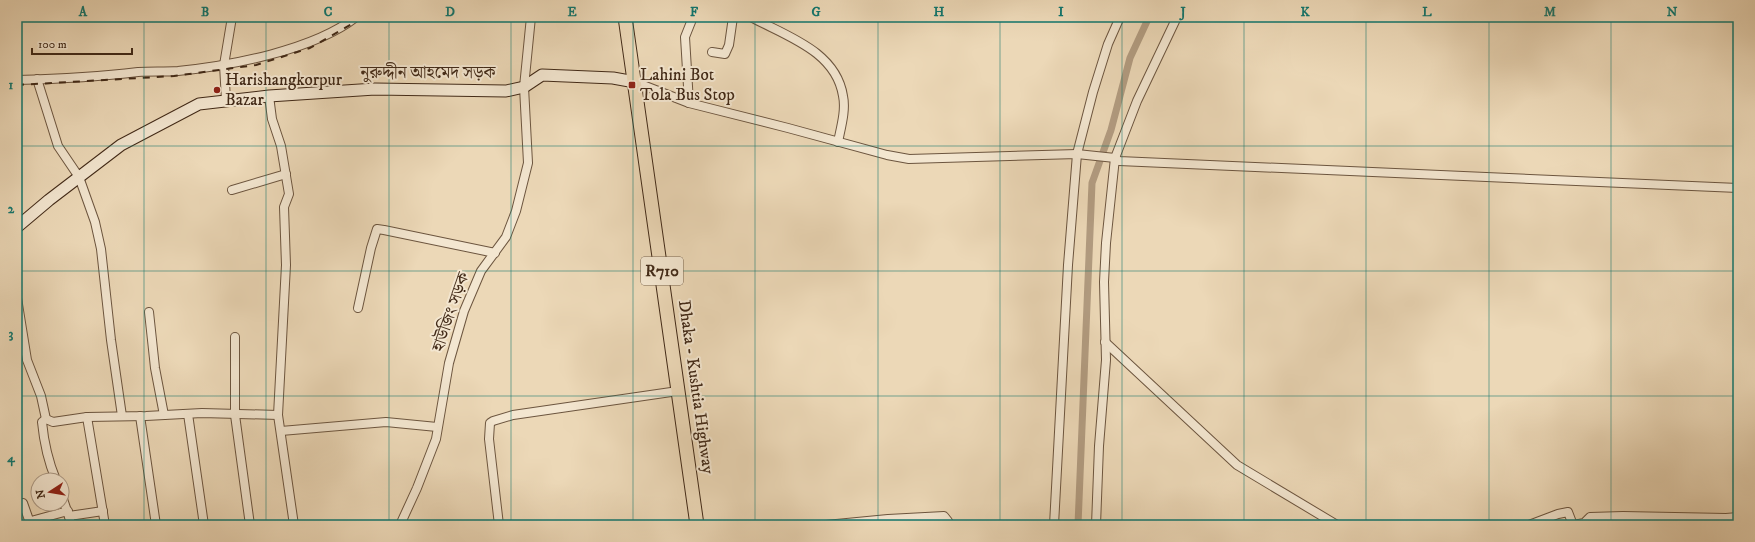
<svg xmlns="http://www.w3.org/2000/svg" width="1755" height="542" viewBox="0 0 1755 542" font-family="'IM FELL DW Pica','Noto Serif Bengali',serif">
	<rect width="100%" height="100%" fill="#ecd8b7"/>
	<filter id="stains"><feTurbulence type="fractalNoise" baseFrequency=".005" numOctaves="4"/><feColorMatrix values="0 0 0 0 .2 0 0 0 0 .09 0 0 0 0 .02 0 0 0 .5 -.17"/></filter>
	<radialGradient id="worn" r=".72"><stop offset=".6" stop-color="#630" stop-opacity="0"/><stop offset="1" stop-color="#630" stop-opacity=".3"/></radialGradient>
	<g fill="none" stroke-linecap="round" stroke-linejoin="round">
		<path stroke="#b29c81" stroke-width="7" d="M1078,525L1092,183L1111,130L1130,58L1149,17"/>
		<defs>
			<g id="street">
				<path d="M751,17C786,36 836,51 843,96C846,110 841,127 838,142"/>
				<path d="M712,52L725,54L729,45L733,17"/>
				<path d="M37,79L58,146L79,177L95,222L101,249L111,340L122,416"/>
				<path d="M17,80C58,79 98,77 138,72C151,71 164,72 178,71C230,66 314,50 356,17"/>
				<path d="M635,82L689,103L788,128L887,155L909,159L1077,154L1115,158L1119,161L1738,188"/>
				<path d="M269,96L272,119L281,146L289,194L284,207L286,265L278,415L294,525"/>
				<path d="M226,100L224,65L232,17"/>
				<path d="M689,103L685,37L693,17"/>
				<path d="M232,190L286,174"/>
				<path d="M17,298L27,360L41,396L46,419"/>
				<path d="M358,308L371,248L377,229L384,230L495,253"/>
				<path d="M149,312L155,368L164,415"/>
				<path d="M235,337V415L250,525"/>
				<path d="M1105,342L1237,465L1337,525"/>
				<path d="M188,414L204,525"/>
				<path d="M140,416L156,525"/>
				<path d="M87,417L105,525"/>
				<path d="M281,431L386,422L437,427"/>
				<path d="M56,480C48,461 44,443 42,422L46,419L53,422L87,417L146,416L202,413L278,415"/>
				<path d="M62,496L71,523"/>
				<path d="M23,503L29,520L31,521L68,511"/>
				<path d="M69,516L103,511"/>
				<path d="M400,525L417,488L436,439L449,363L464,311L481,271L506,237L516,211L528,163L524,87L531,17"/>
				<path d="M499,525L489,439L490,423L493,421L513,415L678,391"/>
				<path d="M826,525L888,519L944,516L948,521L949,525"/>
				<path d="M1054,525L1068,265L1077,154L1093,92L1108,44L1120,17"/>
				<path d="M1096,525L1099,446L1106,360L1104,282L1106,243L1115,158L1137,101L1177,17"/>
				<path d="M1529,525L1558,514L1568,512L1573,525"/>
				<path d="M1574,525L1584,523L1590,517L1623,516L1726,518L1738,517"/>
			</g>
			<path id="secondary" d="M17,227L49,200L121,145L199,104L269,96L375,89L506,91L524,87L542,75L613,78L635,82"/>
			<path id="primary" d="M625,17L697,525"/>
		</defs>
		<use href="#street" stroke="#6c553f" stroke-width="10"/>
		<use href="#secondary" stroke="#412917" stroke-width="13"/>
		<use href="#primary" stroke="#412917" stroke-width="15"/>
		<use href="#street" stroke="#f3e6d0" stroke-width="8"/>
		<use href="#secondary" stroke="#f3e6d0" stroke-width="11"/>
		<use href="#primary" stroke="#ecd8b7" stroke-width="13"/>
		<path stroke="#412917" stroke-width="2" stroke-dasharray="7 7" stroke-linecap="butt" d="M17,85L174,76L256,65L310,48L364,17"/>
	</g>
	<path fill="none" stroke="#0f766e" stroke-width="1" stroke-opacity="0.55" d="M144,17V525M266,17V525M389,17V525M511,17V525M633,17V525M755,17V525M878,17V525M1000,17V525M1122,17V525M1244,17V525M1366,17V525M1489,17V525M1611,17V525M17,146H1738M17,271H1738M17,396H1738"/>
	<g fill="#8f2418" stroke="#f3e6d0" stroke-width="1.5">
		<rect x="628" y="81" width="8" height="8" rx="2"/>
		<circle cx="217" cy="90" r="4"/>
	</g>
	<g text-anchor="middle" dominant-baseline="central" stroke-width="4" stroke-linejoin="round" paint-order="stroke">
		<rect fill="#f3e6d0" stroke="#76624e" stroke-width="1" x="641" y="257" width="42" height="28" rx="3"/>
		<g font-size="16" font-weight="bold" fill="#412917">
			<text x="662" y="271">R710</text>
		</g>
		<g font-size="17" fill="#412917" stroke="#f3e6d0">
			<text x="428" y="73">নুরুদ্দীন আহমেদ সড়ক</text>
			<text transform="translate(451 312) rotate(-71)">হাউজিং সড়ক</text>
			<text transform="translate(696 387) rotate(82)">Dhaka - Kushtia Highway</text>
		</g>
		<g font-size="17" fill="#412917" stroke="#f3e6d0" text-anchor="start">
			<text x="640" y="75">Lahini Bot<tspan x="640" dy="20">Tola Bus Stop</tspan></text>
			<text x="225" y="80">Harishangkorpur<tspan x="225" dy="20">Bazar</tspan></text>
		</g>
	</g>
	<rect width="1755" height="542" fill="none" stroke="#ecd8b7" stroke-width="44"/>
	<g transform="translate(50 492) rotate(258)"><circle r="19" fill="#f3e6d0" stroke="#ac9a86"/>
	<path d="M0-3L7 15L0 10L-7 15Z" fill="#8f2418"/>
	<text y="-6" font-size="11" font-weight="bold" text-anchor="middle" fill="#412917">N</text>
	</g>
	<path d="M32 48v6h100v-6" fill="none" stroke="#412917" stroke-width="2"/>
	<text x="38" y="48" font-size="12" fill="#412917" stroke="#f3e6d0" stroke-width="3" paint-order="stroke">100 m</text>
	<rect x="22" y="22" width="1711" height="498" fill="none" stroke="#0f766e" stroke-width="1.5"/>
	<g font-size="13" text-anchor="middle" font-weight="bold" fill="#0f766e">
		<text x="83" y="16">A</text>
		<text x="205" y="16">B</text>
		<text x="328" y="16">C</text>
		<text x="450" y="16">D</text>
		<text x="572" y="16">E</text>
		<text x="694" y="16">F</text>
		<text x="816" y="16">G</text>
		<text x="939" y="16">H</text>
		<text x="1061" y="16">I</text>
		<text x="1183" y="16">J</text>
		<text x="1305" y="16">K</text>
		<text x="1427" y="16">L</text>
		<text x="1550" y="16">M</text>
		<text x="1672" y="16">N</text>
		<text x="11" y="89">1</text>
		<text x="11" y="213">2</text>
		<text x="11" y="338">3</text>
		<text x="11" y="462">4</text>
	</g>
	<rect width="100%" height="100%" filter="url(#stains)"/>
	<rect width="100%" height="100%" fill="url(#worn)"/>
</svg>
